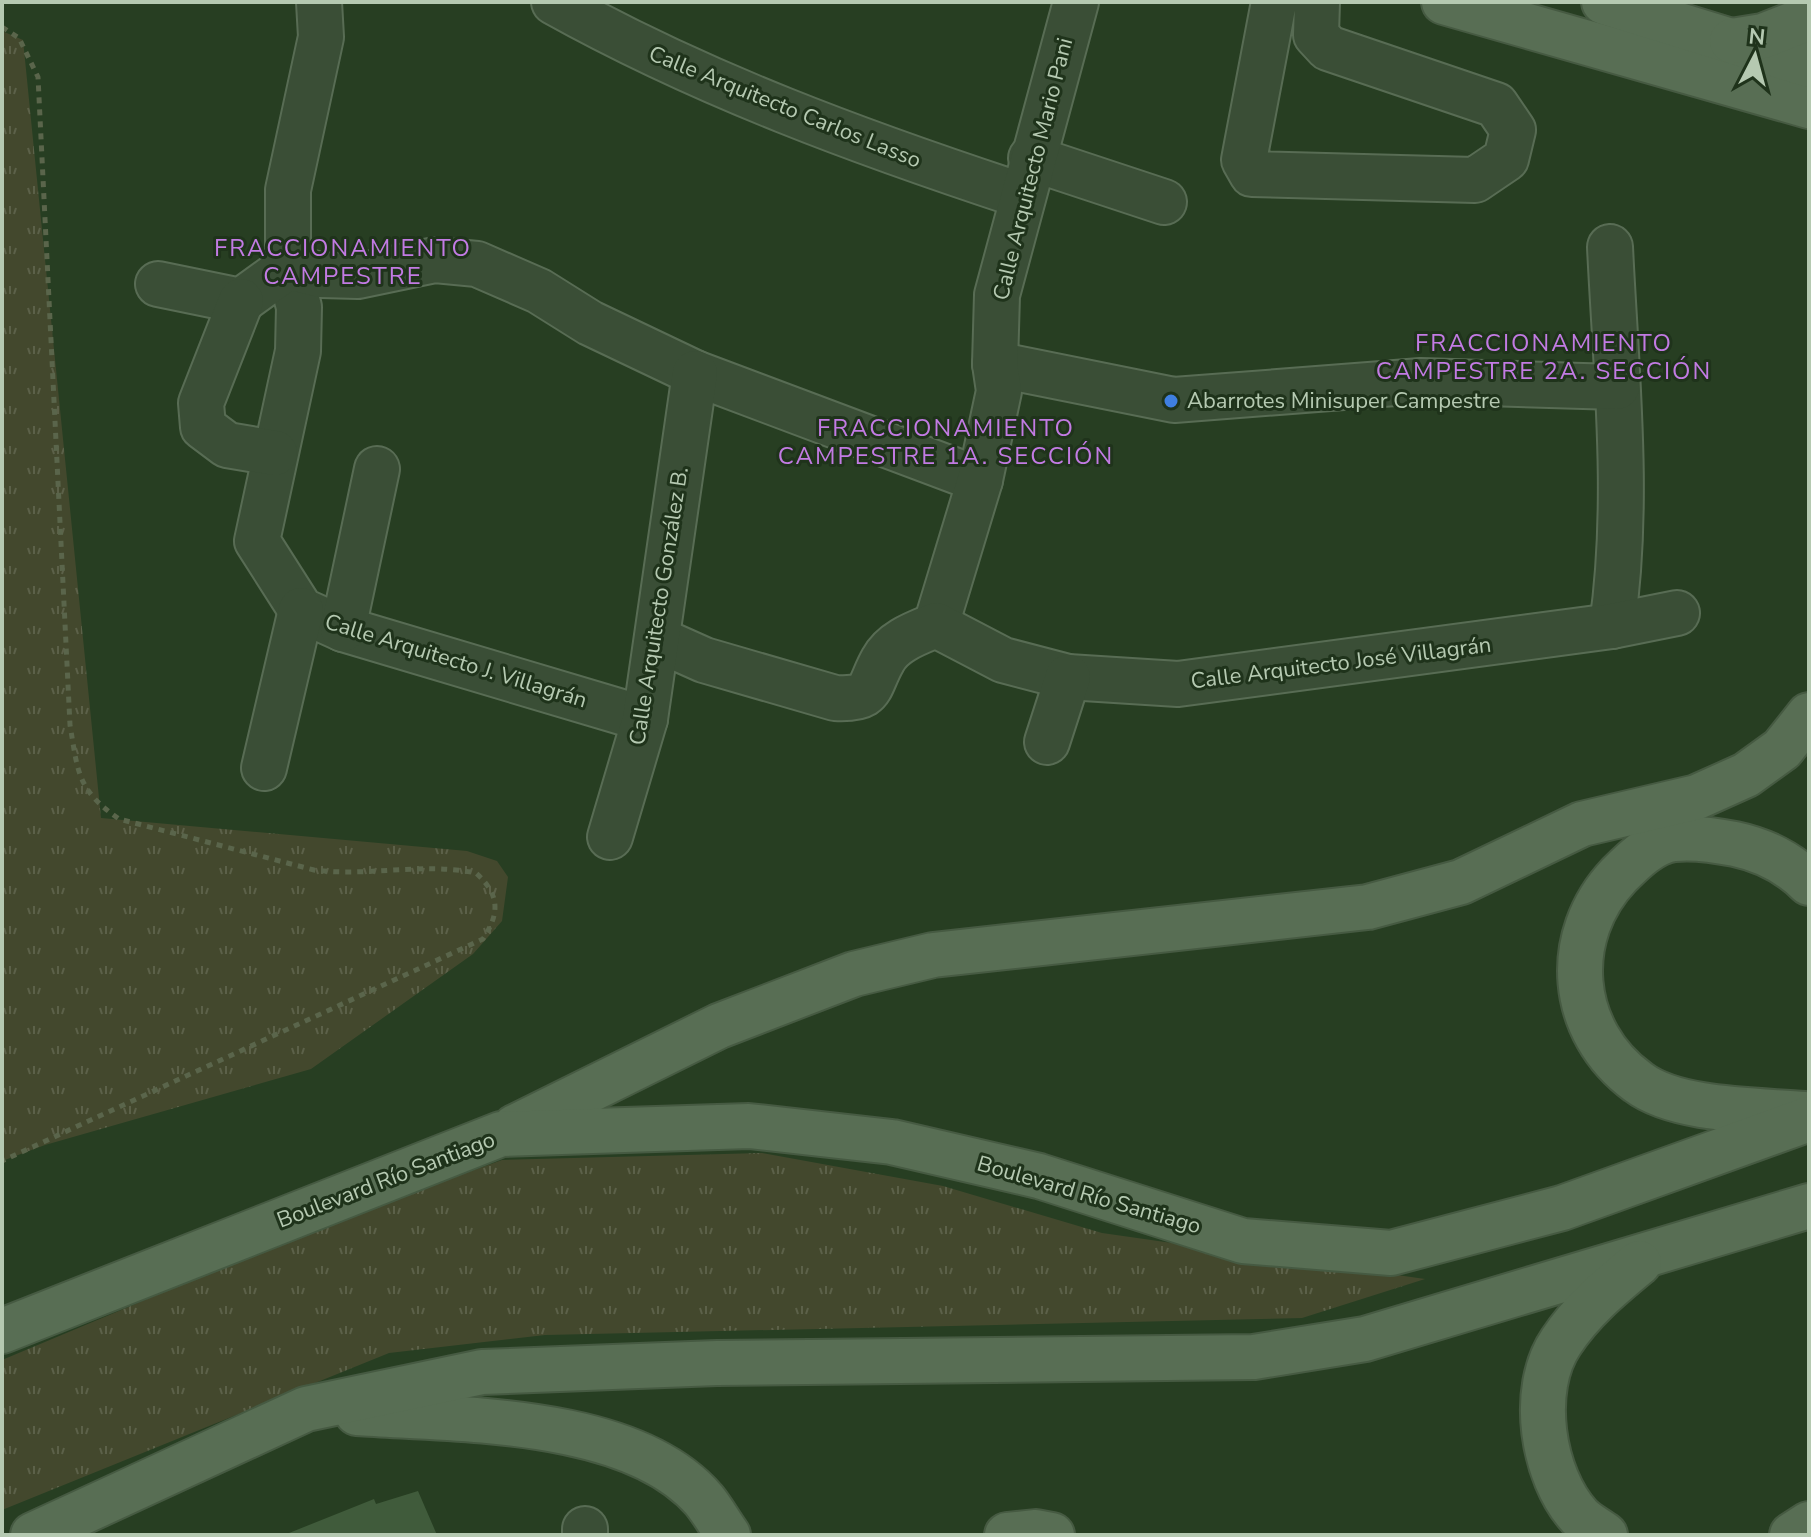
<svg xmlns="http://www.w3.org/2000/svg" width="1811" height="1537" viewBox="0 0 1811 1537" font-family="'Nunito Sans',sans-serif">
	<defs>
		<pattern id="grass-tufts" width="24" height="20" patternUnits="userSpaceOnUse" patternTransform="scale(2)"><rect width="24" height="20" fill="#43482d"/><path d="M3 7l-1-3M5 7V3M7 7l1-3M15 17l-1-3M17 17v-4M19 17l1-3" fill="none" stroke="#5c6149"/></pattern>
	</defs>
	<rect width="100%" height="100%" fill="#273e22"/>
	<g fill="url(#grass-tufts)">
		<path d="M2,31L23,40L101,818L467,851L497,861L508,877L502,921L473,954L311,1069L45,1145L2,1161Z"/>
		<path d="M762,1153L943,1186L1102,1233L1425,1279L1302,1318L545,1335L389,1353L2,1510V1360L338,1219L502,1160Z"/>
	</g>
	<path fill="#405b3b" d="M418,1491L437,1535H284L374,1499L376,1504Z"/>
	<g fill="none" stroke-linecap="round" stroke-linejoin="round">
		<defs>
			<g id="minor">
				<path d="M319,2L321,37L288,190V267L299,307L298,351L257,541L301,610L343,629L645,719"/>
				<path d="M554,2C703,85 862,143 1023,196"/>
				<path d="M1274,2L1244,160L1252,174L1475,180L1506,159L1513,130L1496,105L1328,48L1316,35L1317,2"/>
				<path d="M1031,158L1164,202"/>
				<path d="M1610,247C1616,372 1630,502 1612,626"/>
				<path d="M158,284L241,301L288,267L321,275L358,276L435,260L477,264L539,291L590,323L695,373L980,480"/>
				<path d="M241,301L201,403L203,427L227,445L275,453"/>
				<path d="M995,364L1174,400L1421,381L1617,387"/>
				<path d="M936,625L980,480L999,391L995,364L997,295L1076,2"/>
				<path d="M343,629L377,469"/>
				<path d="M657,639L704,660L835,698C875,700 867,688 883,660C893,641 917,633 936,625L1003,660L1068,677L1178,684L1612,626L1677,613"/>
				<path d="M1047,742L1068,677"/>
				<path d="M264,768L301,610"/>
				<path d="M610,837L645,719L695,373"/>
				<path d="M585,1535V1529"/>
			</g>
			<g id="major">
				<path d="M1444,2L1809,106"/>
				<path d="M1604,2L1809,65"/>
				<path d="M1732,41L1763,36L1809,18"/>
				<path d="M1804,1114C1757,1110 1676,1111 1638,1082C1568,1031 1561,936 1619,875C1634,860 1652,842 1674,839C1694,837 1715,840 1735,844C1763,850 1788,862 1809,883"/>
				<path d="M515,1127L719,1026L854,974L933,955L1368,907L1461,882L1582,824L1697,797L1746,775L1782,749L1809,715"/>
				<path d="M2,1331L501,1134L749,1126L892,1142L1039,1176L1243,1241L1391,1253L1562,1208L1809,1119"/>
				<path d="M357,1413C458,1420 632,1416 704,1500C713,1511 720,1524 728,1535"/>
				<path d="M33,1535L306,1409L482,1372L717,1363L1254,1357L1365,1339L1809,1206"/>
				<path d="M1007,1535L1036,1532L1052,1535"/>
				<path d="M1605,1535C1597,1529 1587,1524 1580,1517C1542,1476 1529,1389 1561,1342C1582,1310 1610,1287 1639,1263"/>
				<path d="M1792,1535L1809,1524"/>
			</g>
		</defs>
		<use href="#minor" stroke="#586c54" stroke-width="48"/>
		<use href="#major" stroke="#465a42" stroke-width="48"/>
		<path stroke="#5a654b" stroke-width="5" stroke-dasharray="6 6" stroke-linecap="butt" d="M2,27L19,38L38,77L70,725C78,772 77,790 119,819L314,870C368,877 422,862 476,873C500,895 500,913 483,939L2,1161"/>
		<use href="#minor" stroke="#3a4e36" stroke-width="44"/>
		<use href="#major" stroke="#586e54" stroke-width="44"/>
	</g>
	<circle fill="#3f7fe0" stroke="#1f331b" stroke-width="3" cx="1171" cy="401" r="8"/>
	<g text-anchor="middle" dominant-baseline="central" stroke-width="6" stroke-linejoin="round" paint-order="stroke">
		<g font-size="22" fill="#b5c9b1" stroke="#1f331b">
			<text transform="translate(785 107) rotate(22)">Calle Arquitecto Carlos Lasso</text>
			<text transform="translate(1033 169) rotate(-76)">Calle Arquitecto Mario Pani</text>
			<text transform="translate(659 606) rotate(-81)">Calle Arquitecto González B.</text>
			<text transform="translate(456 661) rotate(17)">Calle Arquitecto J. Villagrán</text>
			<text transform="translate(1341 663) rotate(-7)">Calle Arquitecto José Villagrán</text>
			<text transform="translate(386 1180) rotate(-21)">Boulevard Río Santiago</text>
			<text transform="translate(1089 1195) rotate(16)">Boulevard Río Santiago</text>
		</g>
		<g font-size="22" fill="#b5c9b1" stroke="#1f331b" text-anchor="start">
			<text x="1187" y="401">Abarrotes Minisuper Campestre</text>
		</g>
		<g font-size="24" letter-spacing="2" fill="#c27be3" stroke="#1f331b">
			<text x="343" y="248">FRACCIONAMIENTO<tspan x="343" dy="28">CAMPESTRE</tspan></text>
			<text x="1544" y="343">FRACCIONAMIENTO<tspan x="1544" dy="28">CAMPESTRE 2A. SECCIÓN</tspan></text>
			<text x="946" y="428">FRACCIONAMIENTO<tspan x="946" dy="28">CAMPESTRE 1A. SECCIÓN</tspan></text>
		</g>
	</g>
	<rect width="1811" height="1537" fill="none" stroke="#b5c9b1" stroke-width="8"/>
	<g transform="translate(1755 56) rotate(6)" stroke="#1f331b" stroke-width="6" paint-order="stroke">
	<path d="M0-6L14 30L0 20L-14 30Z" fill="#b5c9b1"/>
	<text y="-12" font-size="22" font-weight="bold" text-anchor="middle" fill="#b5c9b1">N</text>
	</g>
</svg>
